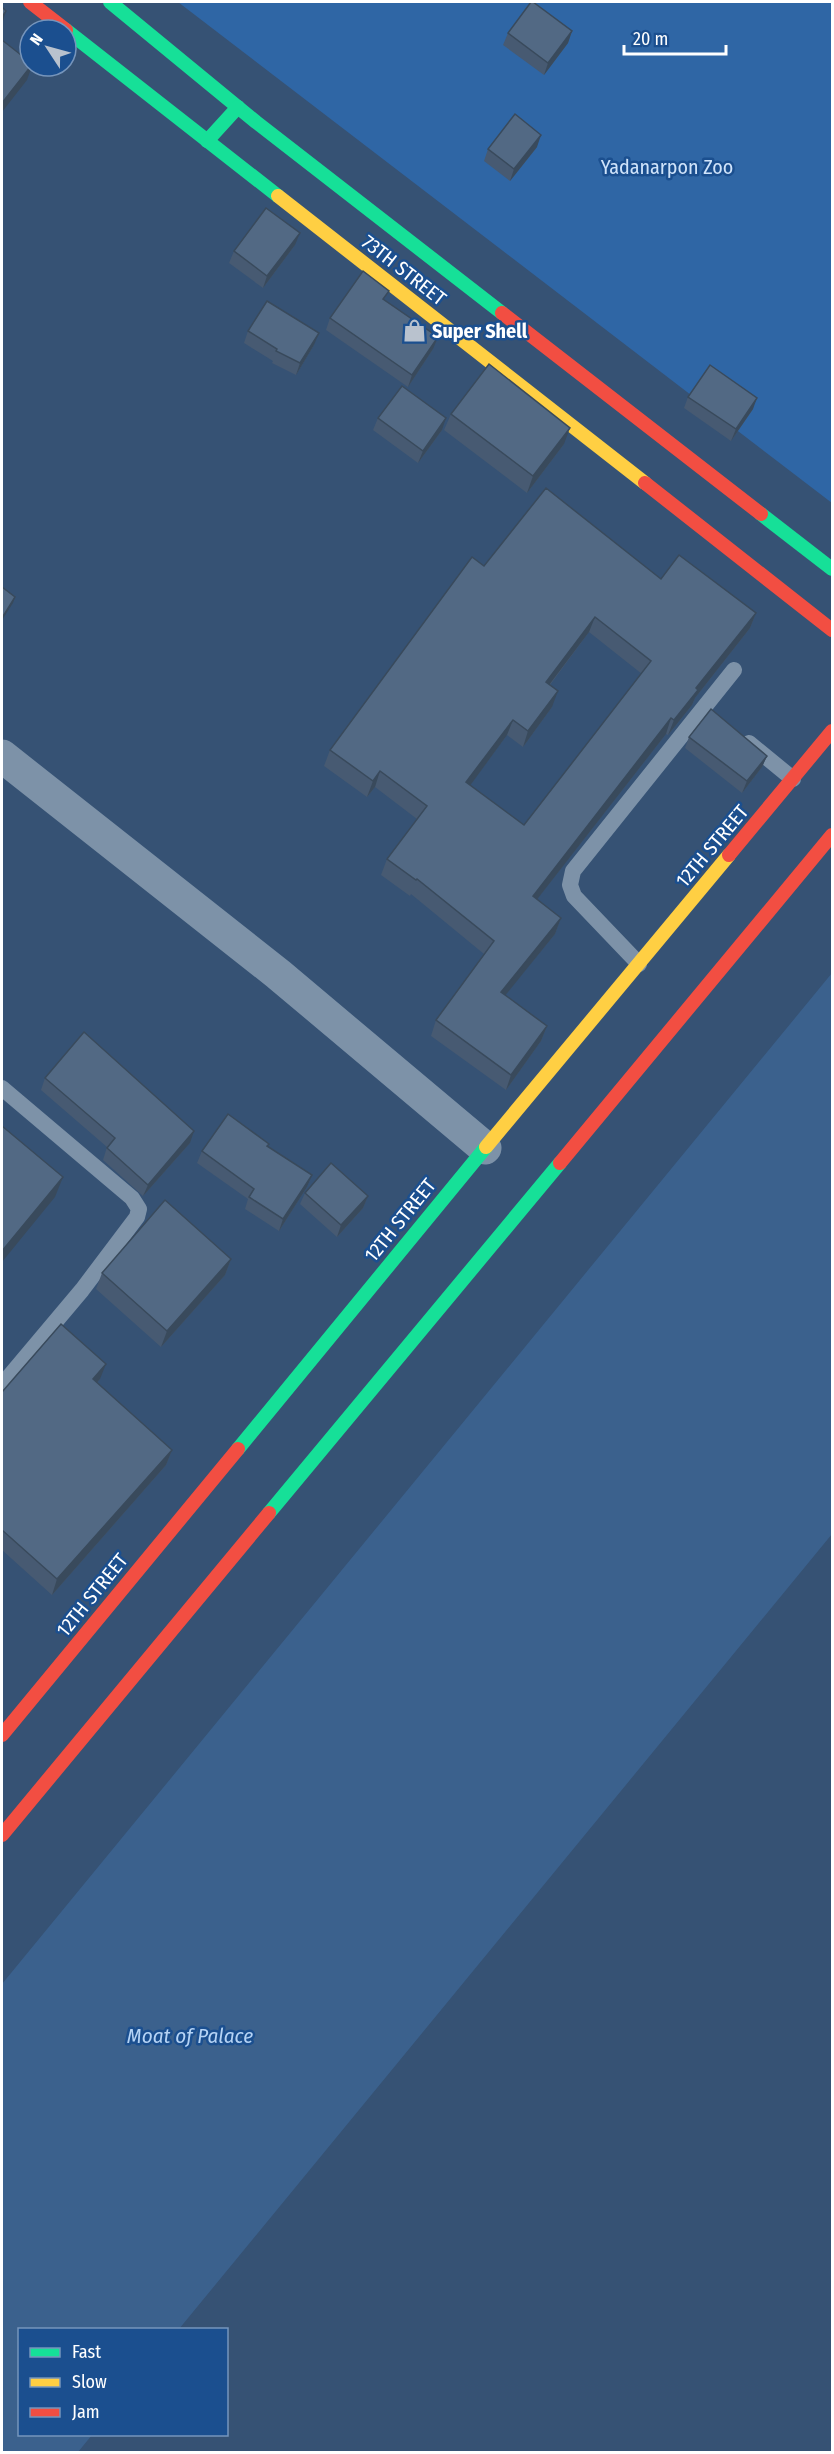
<svg xmlns="http://www.w3.org/2000/svg" width="834" height="2454" viewBox="0 0 834 2454" font-family="'Fira Sans Condensed',sans-serif">
	<rect width="100%" height="100%" fill="#365274"/>
	<path fill="#2f66a5" d="M178,2H832V503Z"/>
	<path fill="#3b618d" d="M832,973V1534L179,2329L20,2330V2434L92,2435L78,2452H2V1984Z"/>
	<g fill="none" stroke-linecap="round" stroke-linejoin="round">
		<g stroke="#7d92a8" stroke-width="16">
			<path d="M749,743L793,779"/>
			<path d="M639,964L574,896L570,885L573,871L734,670"/>
			<path d="M2,1088L132,1198L139,1209L137,1217L82,1290L2,1385"/>
		</g>
		<path stroke="#7d92a8" stroke-width="33" d="M2,756L278,974L485,1148"/>
		<g stroke="#16e098" stroke-width="14">
			<path d="M110,2L256,122L502,313"/>
			<path d="M66,30L278,196"/>
			<path d="M207,141L238,107"/>
			<path d="M761,514L832,569"/>
			<path d="M238,1449L486,1147"/>
			<path d="M269,1513L560,1163"/>
		</g>
		<g stroke="#ffcf43" stroke-width="14">
			<path d="M278,196L645,483"/>
			<path d="M486,1147L729,855"/>
		</g>
		<g stroke="#f24e42" stroke-width="14">
			<path d="M30,2L66,30"/>
			<path d="M502,313L761,514"/>
			<path d="M645,483L832,630"/>
			<path d="M729,855L832,731"/>
			<path d="M560,1163L832,835"/>
			<path d="M2,1735L238,1449"/>
			<path d="M2,1835L269,1513"/>
		</g>
	</g>
	<g fill="#475a72" fill-rule="evenodd">
		<path d="M572,31L568,43L544,75L503,45L508,33Z"/>
		<path d="M537,147L510,181L484,161L488,149Z"/>
		<path d="M295,245L263,288L229,263L234,251Z"/>
		<path d="M385,300L433,349L408,387L326,330L330,318Z"/>
		<path d="M248,331L314,345L296,375L272,363L273,361L244,343Z"/>
		<path d="M688,397L753,409L731,441L684,408Z"/>
		<path d="M451,414L564,444L527,493L444,430Z"/>
		<path d="M378,418L442,430L418,463L373,430Z"/>
		<path d="M484,566L661,579L756,613L750,628L695,698L692,705L668,735L666,734L537,899L561,918L555,934L505,995L547,1026L541,1041L506,1090L431,1036L436,1020L484,954L411,894L410,896L381,875L387,859L417,819L375,787L367,797L324,766L330,750ZM589,632L642,674L524,825L470,785L507,735L523,747L552,707L550,685Z"/>
		<path d="M689,737L767,756L762,767L742,793L685,748Z"/>
		<path d="M45,1078L190,1143L143,1196L103,1160L107,1147L41,1090Z"/>
		<path d="M268,1147L312,1175L307,1187L279,1231L245,1209L248,1199L197,1163L202,1151Z"/>
		<path d="M305,1193L368,1196L363,1208L337,1237L300,1204Z"/>
		<path d="M231,1259L225,1275L161,1347L96,1289L102,1273Z"/>
		<path d="M100,1379L97,1383L172,1450L166,1465L52,1595L2,1550V1392Z"/>
	</g>
	<g fill="#394a5c">
		<path d="M6,11L2,24V17Z"/>
		<path d="M572,31L568,43L544,75L548,63Z"/>
		<path d="M31,66H32L27,80L2,112V103Z"/>
		<path d="M541,135L537,147L510,181L514,169Z"/>
		<path d="M300,233L295,245L263,288L267,276Z"/>
		<path d="M319,333L314,345L296,375L300,363Z"/>
		<path d="M438,337L433,349L408,387L412,375Z"/>
		<path d="M757,398L753,409L731,441L736,429Z"/>
		<path d="M446,418L442,430L418,463L423,451Z"/>
		<path d="M570,428L564,444L527,493L533,476Z"/>
		<path d="M15,597L13,603L2,620V618Z"/>
		<path d="M756,613L750,628L695,698L692,705L668,735L674,720L696,688Z"/>
		<path d="M595,617L589,632L540,697L546,682Z"/>
		<path d="M558,691L552,707L523,747L528,731Z"/>
		<path d="M671,718L666,734L528,911L533,896Z"/>
		<path d="M513,720L507,735L461,798L466,782Z"/>
		<path d="M767,756L762,767L742,793L747,781Z"/>
		<path d="M380,771L375,787L367,797L373,781Z"/>
		<path d="M561,918L555,934L495,1008L501,992Z"/>
		<path d="M547,1026L541,1041L506,1090L511,1075Z"/>
		<path d="M194,1131L190,1143L143,1196L148,1185Z"/>
		<path d="M312,1175L307,1187L279,1231L283,1219Z"/>
		<path d="M63,1177L55,1197L2,1262V1251Z"/>
		<path d="M368,1196L363,1208L337,1237L341,1225Z"/>
		<path d="M231,1259L225,1275L161,1347L167,1331Z"/>
		<path d="M106,1364L100,1379L87,1394L93,1379Z"/>
		<path d="M172,1450L166,1465L52,1595L57,1579Z"/>
	</g>
	<g fill="#526984" stroke="#394a5c" stroke-width="1.5" fill-rule="evenodd">
		<path d="M531,2H533L572,31L548,63L508,33Z"/>
		<path d="M2,7L6,11L2,17Z"/>
		<path d="M2,40L30,62V66H31L2,103Z"/>
		<path d="M515,114L541,135L514,169L488,149Z"/>
		<path d="M266,208L300,233L267,276L234,251Z"/>
		<path d="M363,271L389,291L383,299L438,337L412,375L330,318Z"/>
		<path d="M267,301L319,333L300,363L276,351L277,349L248,331Z"/>
		<path d="M489,364L570,428L533,476L451,414Z"/>
		<path d="M710,365L757,398L736,429L688,397Z"/>
		<path d="M402,386L446,418L423,451L378,418Z"/>
		<path d="M546,488L661,579L679,555L756,613L696,688L698,690L674,720L671,718L533,896L561,918L501,992L547,1026L511,1075L436,1020L494,941L417,879L416,880L387,859L427,806L380,771L373,781L330,750L472,557L484,566ZM595,617L651,661L524,825L466,782L513,720L528,731L558,691L546,682Z"/>
		<path d="M2,587L15,597L2,618Z"/>
		<path d="M711,709L767,756L747,781L689,737Z"/>
		<path d="M84,1032L194,1131L148,1185L107,1148L115,1138L45,1078Z"/>
		<path d="M228,1114L269,1144L267,1146L312,1175L283,1219L249,1197L254,1189L202,1151Z"/>
		<path d="M2,1126L63,1177L2,1251Z"/>
		<path d="M331,1163L368,1196L341,1225L305,1193Z"/>
		<path d="M165,1200L231,1259L167,1331L102,1273Z"/>
		<path d="M61,1324L106,1364L93,1379L172,1450L57,1579L2,1530V1392Z"/>
	</g>
	<defs>
		<symbol id="shop-bare" viewBox="-9 -9 18 18"><path d="M-5-2.5h2.3a2.7 3.5 0 0 1 5.4 0H5L5.5 6h-11ZM-1.5-2.5h3a1.5 2.3 0 0 0-3 0Z" fill="#b9c2ce" stroke="#1b4f8f" stroke-width="2.5" paint-order="stroke"/></symbol>
	</defs>
	<g fill-rule="evenodd">
		<use href="#shop-bare" x="398" y="314" width="33" height="33"/>
	</g>
	<g text-anchor="middle" dominant-baseline="central" stroke-width="5" stroke-linejoin="round" paint-order="stroke">
		<g font-size="20" fill="#cfe3fa" stroke="#1b4f8f">
			<text x="667" y="167">Yadanarpon Zoo</text>
		</g>
		<g font-size="20" fill="#fff" stroke="#1b4f8f">
			<text transform="translate(404 270) rotate(38)">73TH STREET</text>
			<text transform="translate(712 846) rotate(-50)">12TH STREET</text>
			<text transform="translate(400 1220) rotate(-51)">12TH STREET</text>
			<text transform="translate(92 1595) rotate(-51)">12TH STREET</text>
		</g>
		<g font-size="20" font-weight="bold" fill="#fff" stroke="#1b4f8f" text-anchor="start">
			<text x="432" y="331">Super Shell</text>
		</g>
		<g font-size="21" font-style="italic" fill="#b5d3f5" stroke="#1b4f8f">
			<text x="190" y="2036">Moat of Palace</text>
		</g>
	</g>
	<rect width="834" height="2454" fill="none" stroke="#ffffff" stroke-width="6"/>
	<rect x="18" y="2328" width="210" height="108" fill="#1b4f8f" stroke="#7695bc" stroke-width="1.5"/>
	<rect x="30" y="2348" width="30" height="9" fill="#16e098" stroke="#7695bc" stroke-width="1.5"/>
	<text x="72" y="2358" font-size="18" fill="#ffffff">Fast</text>
	<rect x="30" y="2378" width="30" height="9" fill="#ffcf43" stroke="#7695bc" stroke-width="1.5"/>
	<text x="72" y="2388" font-size="18" fill="#ffffff">Slow</text>
	<rect x="30" y="2408" width="30" height="9" fill="#f24e42" stroke="#7695bc" stroke-width="1.5"/>
	<text x="72" y="2418" font-size="18" fill="#ffffff">Jam</text>
	<g transform="translate(48 48) rotate(306)"><circle r="28" fill="#1b4f8f" stroke="#7695bc" stroke-width="1.5"/>
	<path d="M0-4.5L10 22L0 15L-10 22Z" fill="#b9c2ce"/>
	<text y="-9" font-size="16" font-weight="bold" text-anchor="middle" fill="#ffffff">N</text>
	</g>
	<path d="M624 45v9h102v-9" fill="none" stroke="#ffffff" stroke-width="3"/>
	<text x="633" y="45" font-size="18" fill="#ffffff" stroke="#1b4f8f" stroke-width="4.5" paint-order="stroke">20 m</text>
</svg>
